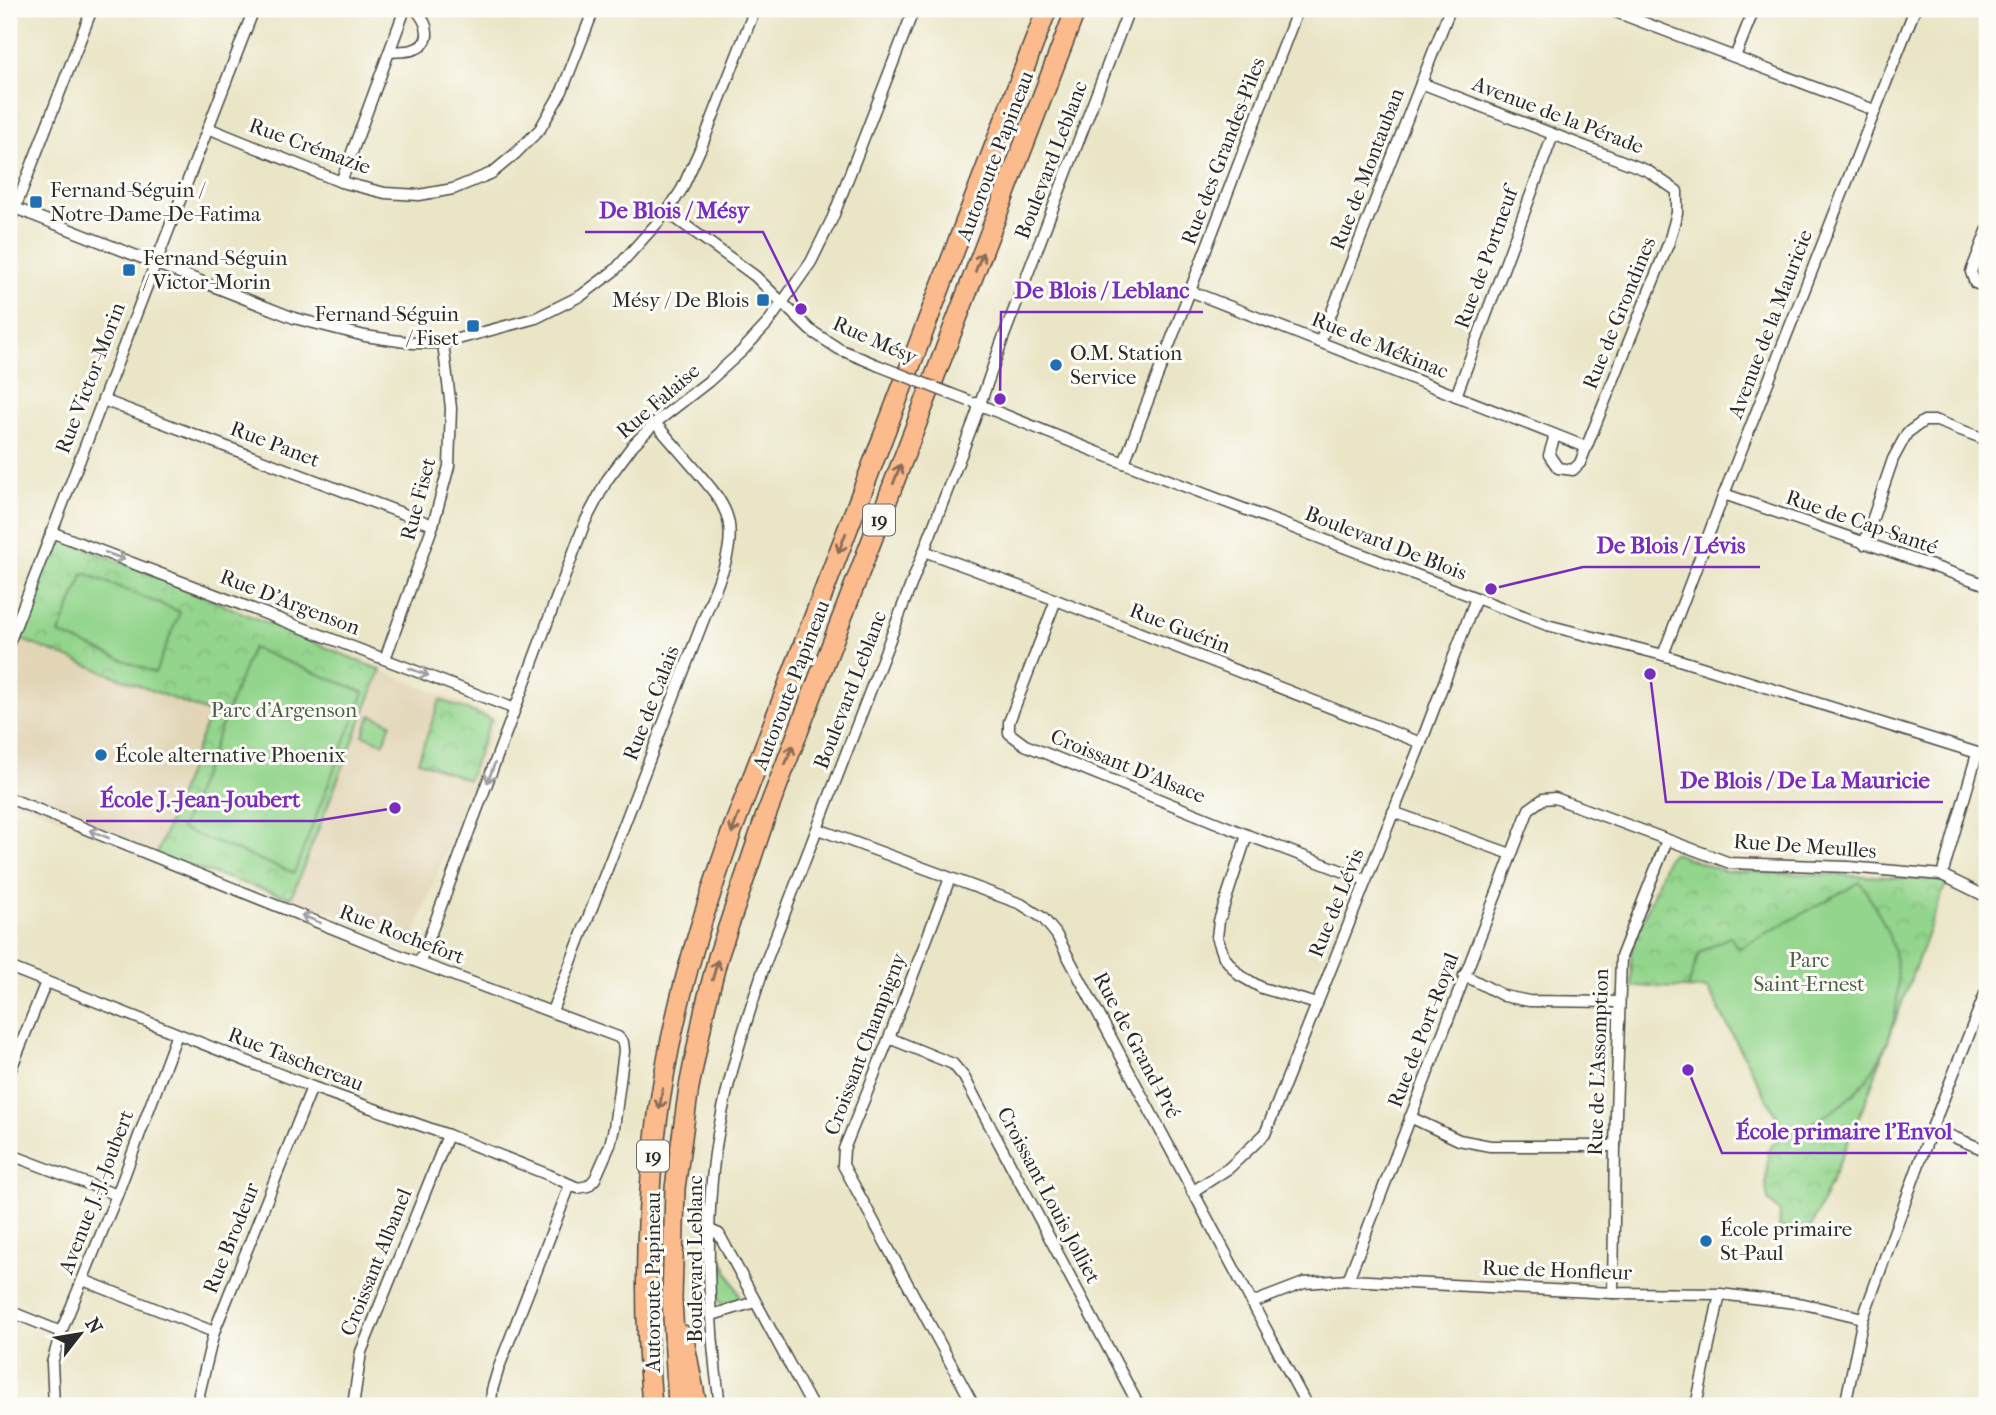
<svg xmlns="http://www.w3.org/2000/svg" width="1996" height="1415" viewBox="0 0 1996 1415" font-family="'IM FELL French Canon',serif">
	<defs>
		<pattern id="grass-tufts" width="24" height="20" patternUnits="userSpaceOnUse" patternTransform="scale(1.75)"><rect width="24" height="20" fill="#93d58c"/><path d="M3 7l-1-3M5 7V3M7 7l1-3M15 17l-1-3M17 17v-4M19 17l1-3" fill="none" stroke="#7fb779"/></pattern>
		<pattern id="park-crowns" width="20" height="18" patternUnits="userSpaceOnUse" patternTransform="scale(1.75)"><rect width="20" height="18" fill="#93d58c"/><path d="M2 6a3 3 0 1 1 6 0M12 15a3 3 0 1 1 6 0" fill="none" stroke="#7fb779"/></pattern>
	</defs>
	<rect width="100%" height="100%" fill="#fdfcf7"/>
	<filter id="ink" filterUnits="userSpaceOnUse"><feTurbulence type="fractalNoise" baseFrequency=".0143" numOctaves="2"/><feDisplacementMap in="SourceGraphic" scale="14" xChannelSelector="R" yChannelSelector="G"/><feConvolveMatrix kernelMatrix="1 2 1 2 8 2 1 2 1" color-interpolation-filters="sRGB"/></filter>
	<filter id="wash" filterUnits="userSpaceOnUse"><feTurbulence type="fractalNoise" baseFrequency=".00686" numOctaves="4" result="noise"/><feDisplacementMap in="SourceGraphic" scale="28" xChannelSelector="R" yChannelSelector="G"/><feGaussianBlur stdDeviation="1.57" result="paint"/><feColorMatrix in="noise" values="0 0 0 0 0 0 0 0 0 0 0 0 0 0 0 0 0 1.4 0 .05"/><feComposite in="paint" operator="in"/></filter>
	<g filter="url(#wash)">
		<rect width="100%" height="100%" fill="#eae5c6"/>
		<g fill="#e2d6b7">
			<path d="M11,637L210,713L156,856L9,798V643Z"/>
			<path d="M381,670L497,718L412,941L291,898Z"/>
		</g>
		<path fill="url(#grass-tufts)" stroke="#5f805c" stroke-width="2" d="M722,1260L740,1296C736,1301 727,1304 720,1303L719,1301L717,1266L718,1262Z"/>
		<g fill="url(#park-crowns)" stroke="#5f805c" stroke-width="2">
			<path d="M52,534L381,670L291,898L156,856L210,713L17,638Z"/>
			<path d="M440,700L491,719L468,780L418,761Z"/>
			<path d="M371,715L391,723L383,743L363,735Z"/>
			<path d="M1673,853L1724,871L1890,877L1947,881L1865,1103L1811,1228H1779L1780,1212C1775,1208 1771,1205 1768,1199C1765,1191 1766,1157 1770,1149C1773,1142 1780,1138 1786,1134L1708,989L1632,986L1631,952L1667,858Z"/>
		</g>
		<g fill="#93d58c" stroke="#5f805c" stroke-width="2">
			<path d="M84,573L180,612L155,673L59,634Z"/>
			<path d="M252,648L364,692L294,873L181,829Z"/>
			<path d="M1860,882C1871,900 1883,918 1890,939C1910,996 1890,1065 1843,1103C1826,1117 1806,1126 1787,1136L1708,989L1688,988L1699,953L1730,936L1738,949Z"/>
		</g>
	</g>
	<g filter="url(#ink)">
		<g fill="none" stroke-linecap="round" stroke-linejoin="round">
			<defs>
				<g id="street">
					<path d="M1608,9L1874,110"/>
					<path d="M389,52C396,51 405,52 412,50C436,44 427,21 415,9"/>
					<path d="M1735,57L1754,9"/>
					<path d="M1421,83L1648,171L1677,191V213L1669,242L1580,463L1573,470L1558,468L1549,455L1555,435"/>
					<path d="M208,128L341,182L385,193L419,195L453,189L492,173L515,154L540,129L562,91L594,9"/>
					<path d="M341,182L405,9"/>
					<path d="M15,208L294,318L365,336L413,343H443L536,318L582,295L615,270L667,212L682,189L702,145L755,9"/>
					<path d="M667,212L755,276L810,330L839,349L877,365"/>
					<path d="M9,224L92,9"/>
					<path d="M1987,231L1971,272L1975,283L1987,288"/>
					<path d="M1190,291L1586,447"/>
					<path d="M1320,342L1450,9"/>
					<path d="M1456,396L1553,135"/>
					<path d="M103,400L433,525"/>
					<path d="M975,403L1124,463L1547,625L1663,655L1987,756"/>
					<path d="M1124,463L1298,9"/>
					<path d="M1724,494L1987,585"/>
					<path d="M51,532L515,709"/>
					<path d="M1864,544L1893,459L1907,433L1924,421H1937L1987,440"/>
					<path d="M924,551L1056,600L1421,743"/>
					<path d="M1056,600L1009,722V733L1025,745L1247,835L1366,880"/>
					<path d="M9,643L254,9"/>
					<path d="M1663,655L1724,494L1915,9"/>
					<path d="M385,659L433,525L449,466L451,408L443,343"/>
					<path d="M9,798L404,957L618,1037L623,1042L624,1051L614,1128L610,1145L595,1179L588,1186L578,1188L549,1175L448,1135L312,1087L9,967"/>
					<path d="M1393,812L1511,854"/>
					<path d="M818,829L1021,904L1043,918L1056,934L1307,1406"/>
					<path d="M1247,835L1219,921L1217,937L1224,957L1239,975L1262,988L1317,1004"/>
					<path d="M1942,875L1977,754"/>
					<path d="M950,878L889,1038L844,1149L843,1165L974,1406"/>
					<path d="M420,962L585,522L607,480L633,445L655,423L709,381L742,351L767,324L811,262L833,217L914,9"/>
					<path d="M1464,975L1504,996L1529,1001L1619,1002"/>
					<path d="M552,1011L724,567C739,520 724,503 695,469C682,454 668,438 655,423"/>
					<path d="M889,1038L953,1064L964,1077L1139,1406"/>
					<path d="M9,1074L46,982"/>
					<path d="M1410,1117L1459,1140L1490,1146H1615"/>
					<path d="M1932,1128L1987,1151"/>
					<path d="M9,1151L14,1156L117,1195"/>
					<path d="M1192,1192L1229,1168L1265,1134L1421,743L1476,598"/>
					<path d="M710,1230L719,1234L812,1406"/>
					<path d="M83,1280L214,1332"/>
					<path d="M1348,1280L1529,809L1543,799L1555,798L1730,863L1848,867L1942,875L1987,897"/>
					<path d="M1613,1293L1615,1146L1621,957L1667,840"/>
					<path d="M1252,1303L1304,1283L1348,1280L1613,1293L1720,1294L1804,1304L1863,1318"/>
					<path d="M9,1311L61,1332"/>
					<path d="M712,1315L755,1302"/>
					<path d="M54,1406L52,1363L61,1332L117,1195L177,1034"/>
					<path d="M201,1406L199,1394L214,1332L312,1087"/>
					<path d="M353,1406L361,1352L448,1135"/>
					<path d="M491,1406L492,1390L499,1367L570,1185"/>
					<path d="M720,1406C708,1322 703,1213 719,1129C729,1073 747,1019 765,964L974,421L1002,341L1129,9"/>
					<path d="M1696,1406L1720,1294"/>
					<path d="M1845,1406L1863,1318L1932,1128L1987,989"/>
				</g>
				<g id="highway">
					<path d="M683,1335L697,1406"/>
					<path d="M652,1406C640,1271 647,1136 679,1004C693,945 712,888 732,831L1047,9"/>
					<path d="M678,1406L672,1299L675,1188L689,1087L705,1008L718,957L765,818L1076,9"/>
				</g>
			</defs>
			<use href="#street" stroke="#484742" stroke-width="13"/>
			<use href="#highway" stroke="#484742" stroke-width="22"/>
			<use href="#street" stroke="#fff" stroke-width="10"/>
			<use href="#highway" stroke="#fbbb8d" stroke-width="19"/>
			<defs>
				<path id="street-bridge" d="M877,365L969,401"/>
			</defs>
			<use href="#street-bridge" stroke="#484742" stroke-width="13" stroke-linecap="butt"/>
			<use href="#street-bridge" stroke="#fff" stroke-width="10"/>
		</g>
		<defs><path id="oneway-shaft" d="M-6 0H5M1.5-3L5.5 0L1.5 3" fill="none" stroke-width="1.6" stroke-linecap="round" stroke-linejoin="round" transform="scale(1.75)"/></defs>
		<g stroke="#896c57">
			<use href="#oneway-shaft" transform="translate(979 262) rotate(-69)"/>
			<use href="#oneway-shaft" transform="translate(897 474) rotate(-69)"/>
			<use href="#oneway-shaft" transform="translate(842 543) rotate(111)"/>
			<use href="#oneway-shaft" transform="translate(789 755) rotate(-69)"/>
			<use href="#oneway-shaft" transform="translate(735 824) rotate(110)"/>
			<use href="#oneway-shaft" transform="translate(715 970) rotate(-75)"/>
			<use href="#oneway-shaft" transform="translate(661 1099) rotate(99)"/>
		</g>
		<g stroke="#a0a0a0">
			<use href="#oneway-shaft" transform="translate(115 556) rotate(21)"/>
			<use href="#oneway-shaft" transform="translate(419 672) rotate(21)"/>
			<use href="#oneway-shaft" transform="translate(491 773) rotate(111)"/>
			<use href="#oneway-shaft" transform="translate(99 834) rotate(-158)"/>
			<use href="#oneway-shaft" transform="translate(311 919) rotate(-158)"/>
		</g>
	</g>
	<g fill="#1f6fb2" stroke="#fdfcf7" stroke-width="2.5">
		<rect x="29" y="195" width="14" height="14" rx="3.5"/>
		<rect x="122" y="263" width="14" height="14" rx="3.5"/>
		<rect x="756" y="293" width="14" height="14" rx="3.5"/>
		<rect x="466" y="319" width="14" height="14" rx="3.5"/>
		<circle cx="1056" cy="365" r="7"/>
		<circle cx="101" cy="755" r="7"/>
		<circle cx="1706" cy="1241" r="7"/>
	</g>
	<g text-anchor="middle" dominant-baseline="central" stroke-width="6" stroke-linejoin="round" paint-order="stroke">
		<g fill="#fdfcf7" stroke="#6a6a68" stroke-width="2">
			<rect x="863" y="504.5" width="32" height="31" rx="5"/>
			<rect x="637" y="1140.5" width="32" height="31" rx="5"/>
		</g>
		<g font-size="19" font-weight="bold" fill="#2b2b2b">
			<text x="879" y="520">19</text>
			<text x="653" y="1156">19</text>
		</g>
		<g font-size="21" fill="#2b2b2b" stroke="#fdfcf7">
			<text transform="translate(1558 115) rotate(21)">Avenue de la Pérade</text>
			<text transform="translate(310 146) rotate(20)">Rue Crémazie</text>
			<text transform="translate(1223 151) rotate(-69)">Rue des Grandes-Piles</text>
			<text transform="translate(995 156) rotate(-69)">Autoroute Papineau</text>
			<text transform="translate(1051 160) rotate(-69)">Boulevard Leblanc</text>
			<text transform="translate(1367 169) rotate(-69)">Rue de Montauban</text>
			<text transform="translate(1486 258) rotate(-70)">Rue de Portneuf</text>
			<text transform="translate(1619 313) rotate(-68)">Rue de Grondines</text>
			<text transform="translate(1770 324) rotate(-69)">Avenue de la Mauricie</text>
			<text transform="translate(875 340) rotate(24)">Rue Mésy</text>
			<text transform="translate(1380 345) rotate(22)">Rue de Mékinac</text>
			<text transform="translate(90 378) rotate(-69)">Rue Victor-Morin</text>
			<text transform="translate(658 401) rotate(-41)">Rue Falaise</text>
			<text transform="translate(275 444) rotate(21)">Rue Panet</text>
			<text transform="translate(418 499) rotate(-75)">Rue Fiset</text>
			<text transform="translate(1862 522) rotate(19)">Rue de Cap-Santé</text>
			<text transform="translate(1386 543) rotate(21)">Boulevard De Blois</text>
			<text transform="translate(290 602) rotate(21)">Rue D'Argenson</text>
			<text transform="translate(1180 628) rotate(21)">Rue Guérin</text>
			<text transform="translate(791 685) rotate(-69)">Autoroute Papineau</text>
			<text transform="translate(850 690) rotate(-69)">Boulevard Leblanc</text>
			<text transform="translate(651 703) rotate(-69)">Rue de Calais</text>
			<text transform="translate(1128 766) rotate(22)">Croissant D'Alsace</text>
			<text transform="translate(1805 846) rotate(4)">Rue De Meulles</text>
			<text transform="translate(1336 903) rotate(-68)">Rue de Lévis</text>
			<text transform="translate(402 934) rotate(21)">Rue Rochefort</text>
			<text transform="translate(1423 1030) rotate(-69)">Rue de Port-Royal</text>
			<text transform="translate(865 1044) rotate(-69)">Croissant Champigny</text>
			<text transform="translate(1137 1045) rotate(62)">Rue de Grand-Pré</text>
			<text transform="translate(296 1059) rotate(21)">Rue Taschereau</text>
			<text transform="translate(1598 1062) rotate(-88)">Rue de L'Assomption</text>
			<text transform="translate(96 1192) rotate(-69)">Avenue J.-J.-Joubert</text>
			<text transform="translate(1049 1195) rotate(62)">Croissant Louis Jolliet</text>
			<text transform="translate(231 1238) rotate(-68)">Rue Brodeur</text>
			<text transform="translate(695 1259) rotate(-90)">Boulevard Leblanc</text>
			<text transform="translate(376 1262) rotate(-68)">Croissant Albanel</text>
			<text transform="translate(1557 1270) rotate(2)">Rue de Honfleur</text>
			<text transform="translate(653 1282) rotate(-90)">Autoroute Papineau</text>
		</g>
		<g font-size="21" fill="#2b2b2b" stroke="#fdfcf7" text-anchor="start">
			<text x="50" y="190">Fernand-Séguin /<tspan x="50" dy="24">Notre-Dame-De-Fatima</tspan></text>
			<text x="143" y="258">Fernand-Séguin<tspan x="143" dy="24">/ Victor-Morin</tspan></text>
			<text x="749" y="300" text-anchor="end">Mésy / De Blois</text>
			<text x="459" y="314" text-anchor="end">Fernand-Séguin<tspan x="459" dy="24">/ Fiset</tspan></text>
			<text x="1070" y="353">O.M. Station<tspan x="1070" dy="24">Service</tspan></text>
			<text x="115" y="755">École alternative Phoenix</text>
			<text x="1720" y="1229">École primaire<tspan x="1720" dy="24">St-Paul</tspan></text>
		</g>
		<g font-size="21" fill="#4a5e48" stroke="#fdfcf7">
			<text x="284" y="710">Parc d'Argenson</text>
			<text x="1809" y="960">Parc<tspan x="1809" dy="24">Saint-Ernest</tspan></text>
		</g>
	</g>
	<path fill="none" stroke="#7b2cbf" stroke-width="2.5" d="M801 309L763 232H585M1000 399L1001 312H1203M1491 589L1583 567H1760M1650 674L1666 802H1943M395 808L315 821H86M1688 1070L1722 1153H1967"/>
	<g fill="#7b2cbf" stroke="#fdfcf7" stroke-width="2.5">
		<circle cx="801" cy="309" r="7"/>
		<circle cx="1000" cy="399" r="7"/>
		<circle cx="1491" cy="589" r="7"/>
		<circle cx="1650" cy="674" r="7"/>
		<circle cx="395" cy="808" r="7"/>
		<circle cx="1688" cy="1070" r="7"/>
	</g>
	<g font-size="23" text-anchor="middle" font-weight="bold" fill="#7b2cbf" stroke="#fdfcf7" stroke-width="6" stroke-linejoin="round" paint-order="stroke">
		<text x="674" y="218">De Blois / Mésy</text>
		<text x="1102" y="298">De Blois / Leblanc</text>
		<text x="1671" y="553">De Blois / Lévis</text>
		<text x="1805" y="788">De Blois / De La Mauricie</text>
		<text x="200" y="807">École J.-Jean-Joubert</text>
		<text x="1844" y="1139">École primaire l'Envol</text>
	</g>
	<rect width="1996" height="1415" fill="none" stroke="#fdfcf7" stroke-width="35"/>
	<g transform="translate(80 1334) rotate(59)" stroke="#fdfcf7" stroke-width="5" paint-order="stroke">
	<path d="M0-5L12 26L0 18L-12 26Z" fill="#2b2b2b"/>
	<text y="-10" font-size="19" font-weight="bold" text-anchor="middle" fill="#2b2b2b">N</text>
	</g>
</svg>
